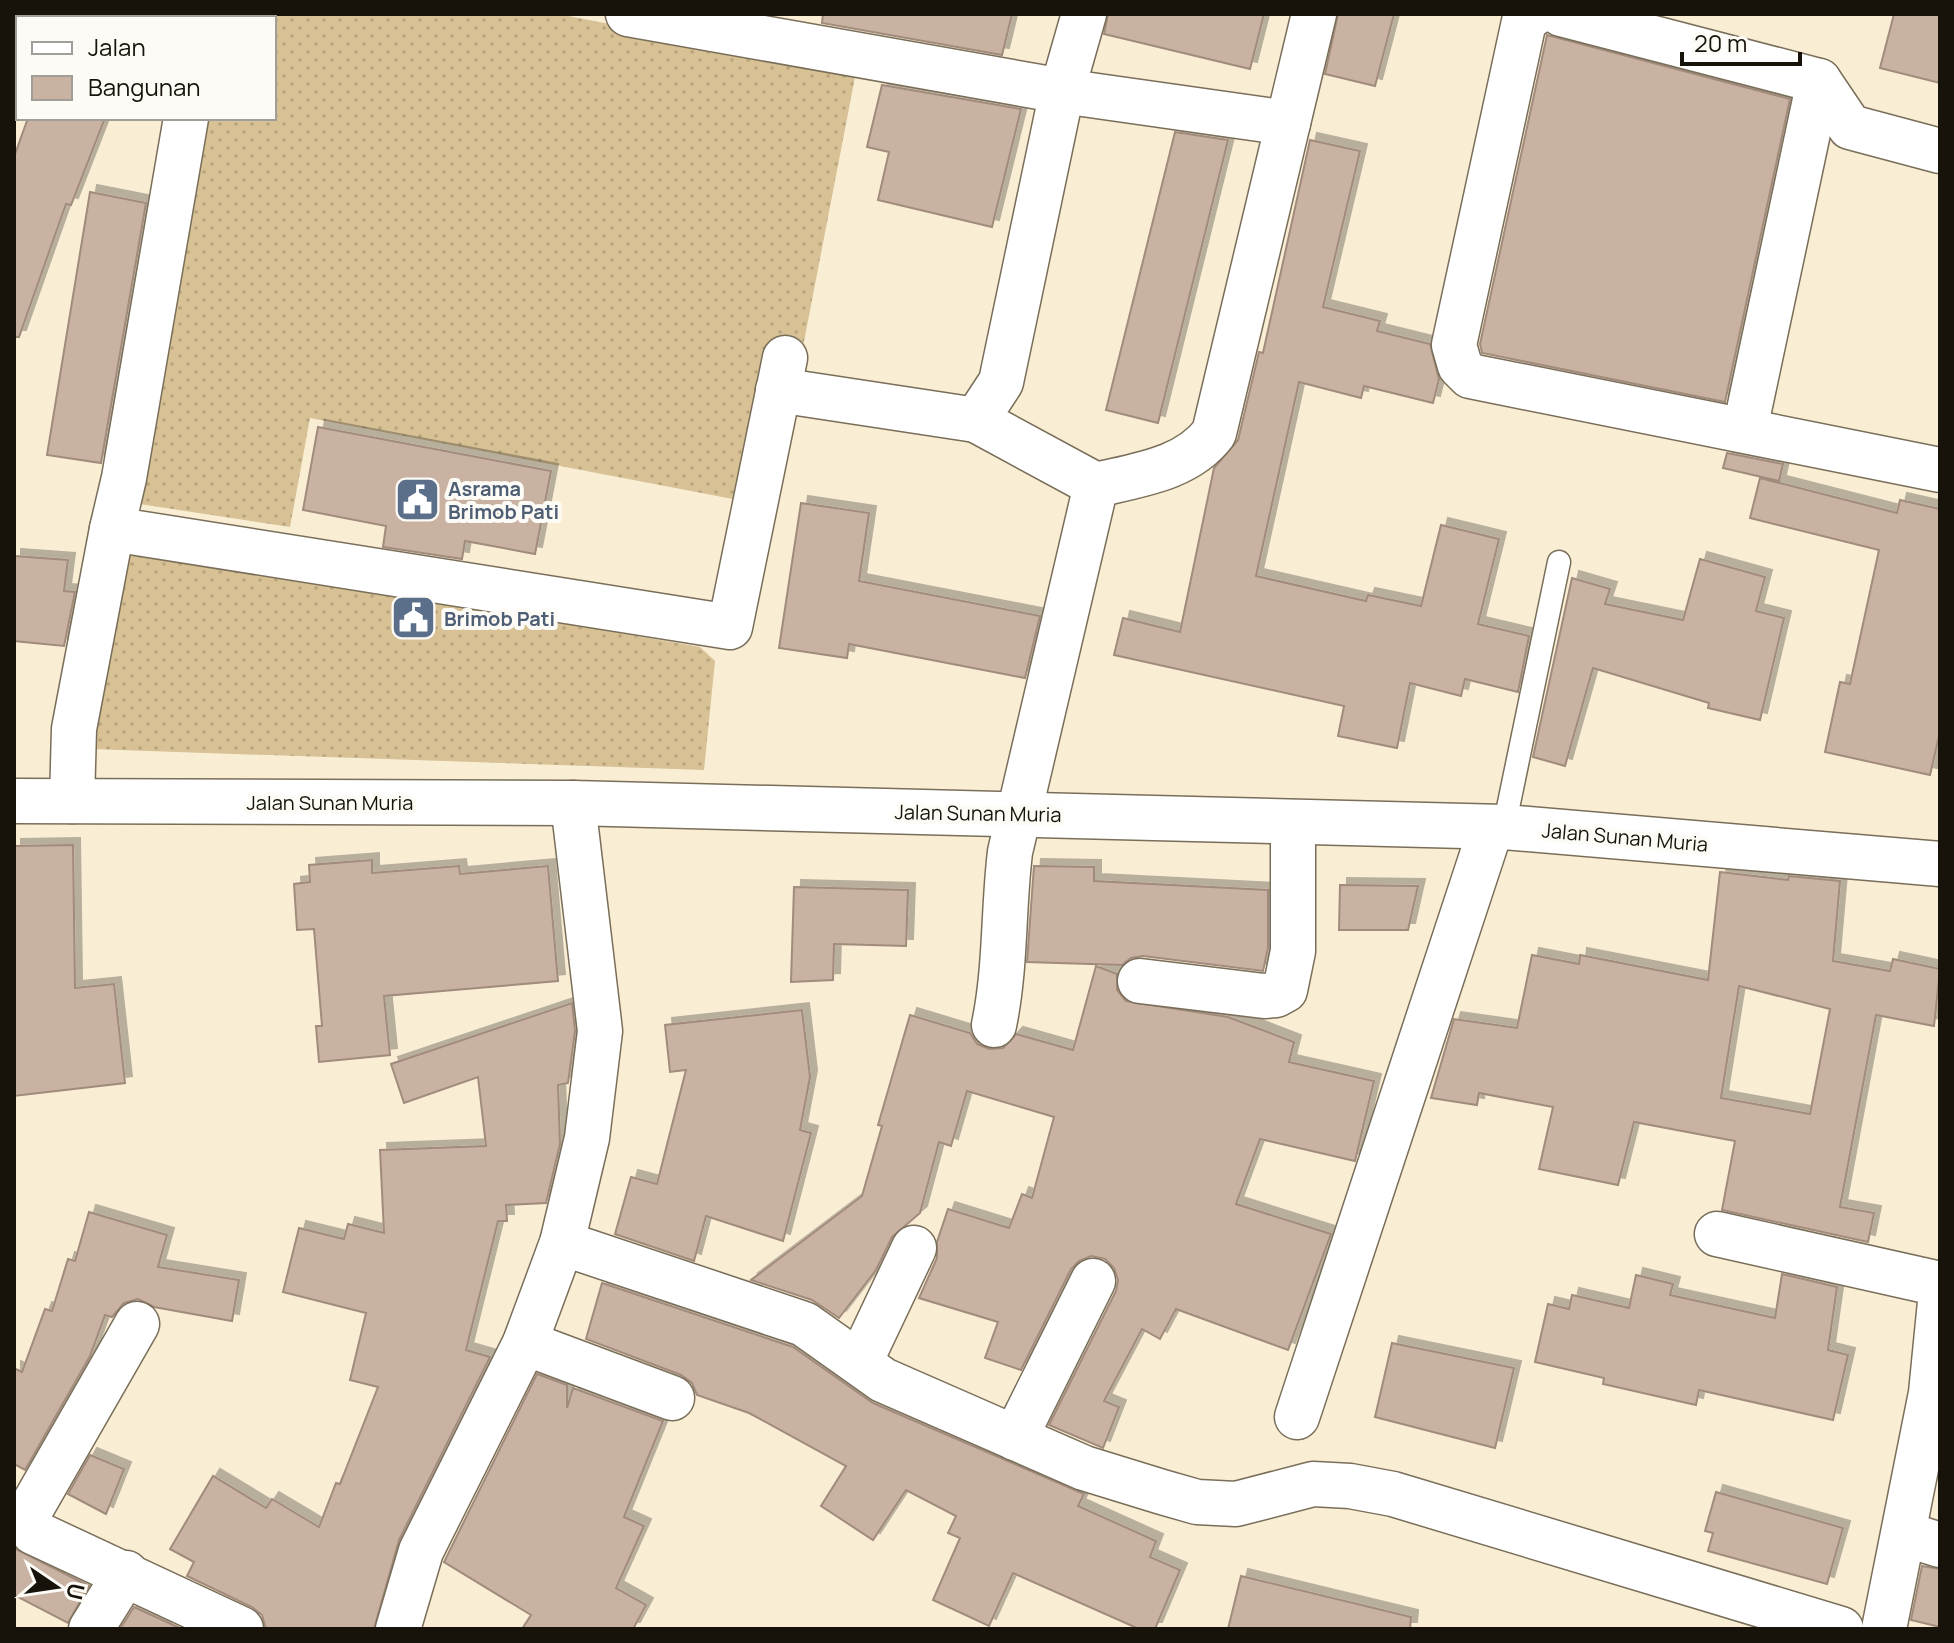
<svg xmlns="http://www.w3.org/2000/svg" width="1954" height="1643" viewBox="0 0 1954 1643" font-family="Manrope,sans-serif">
	<defs>
		<pattern id="grass-dots" width="8" height="8" patternUnits="userSpaceOnUse" patternTransform="scale(2)"><rect width="8" height="8" fill="#d7c195"/><path d="M2 2h.1M6 6h.1" fill="none" stroke="#b8a57f" stroke-width="1.8" stroke-linecap="round"/></pattern>
		<filter id="shadow"><feDropShadow dx="7" dy="-7" stdDeviation="0" flood-color="#0004"/></filter>
	</defs>
	<rect width="100%" height="100%" fill="#f9edd4"/>
	<g fill="url(#grass-dots)">
		<path d="M220,14H558L856,72L801,357L738,500L310,418L290,527L133,503L200,118H274V18H219Z"/>
		<path d="M123,547L700,647L715,661L704,770L91,749Z"/>
	</g>
	<g fill="#c9b2a2" stroke="#a18b7c" stroke-width="2" fill-rule="evenodd" filter="url(#shadow)">
		<path d="M823,14H1012L1002,55L822,23Z"/>
		<path d="M1108,14H1264L1250,69L1104,34Z"/>
		<path d="M1338,14H1394L1375,86L1325,74Z"/>
		<path d="M1894,14H1940V83L1880,68Z"/>
		<path d="M1547,35L1790,99L1725,402L1482,353L1480,344Z"/>
		<path d="M882,85L1021,109L992,227L878,200L889,152L867,147Z"/>
		<path d="M28,118H105L71,205L66,204L19,337H14V157Z"/>
		<path d="M1175,132L1228,140L1158,423L1106,410Z"/>
		<path d="M1310,140L1360,151L1323,307L1380,321L1377,331L1430,344L1439,379L1433,403L1364,386L1361,398L1299,382L1256,576L1366,601L1368,595L1421,606L1441,525L1499,539L1478,624L1529,636L1518,692L1465,679L1461,696L1410,683L1397,748L1338,736L1344,706L1114,655L1123,618L1180,632L1214,468L1238,440L1259,352L1263,353Z"/>
		<path d="M90,192L146,203L101,463L47,455Z"/>
		<path d="M318,427L551,471L535,554L465,541L462,559L383,547L386,526L303,510Z"/>
		<path d="M1727,453L1783,464L1779,481L1723,468Z"/>
		<path d="M1760,478L1897,513L1900,500L1940,509V732L1930,775L1825,752L1840,682L1850,684L1879,550L1750,518Z"/>
		<path d="M801,503L869,513L859,581L1040,616L1025,678L849,644L847,658L779,648Z"/>
		<path d="M14,556L68,560L64,591L75,592L64,646L14,641Z"/>
		<path d="M1700,559L1765,577L1756,611L1784,618L1760,720L1708,708L1709,703L1593,668L1565,766L1533,757L1572,578L1610,589L1605,604L1683,620Z"/>
		<path d="M73,845L75,988L114,984L125,1083L14,1096V846Z"/>
		<path d="M372,860V873L459,866L460,874L548,866L558,981L384,996L390,1055L319,1062L316,1026H322L314,929L297,930L294,884L310,882L309,865Z"/>
		<path d="M1034,866L1094,867V881L1268,890V948L1263,971L1143,956L1131,958L1122,965L1027,962Z"/>
		<path d="M1720,872L1788,880L1789,876L1840,881L1833,961L1890,971L1893,959L1940,969L1934,1026L1876,1015L1840,1207L1874,1213L1868,1242L1722,1210L1735,1141L1634,1122L1618,1185L1539,1169L1553,1107L1479,1093L1477,1105L1431,1098L1454,1019L1517,1028L1532,955L1579,964L1580,955L1708,980ZM1739,986L1830,1009L1810,1114L1721,1098Z"/>
		<path d="M1340,885L1418,886L1408,930H1339Z"/>
		<path d="M794,887L908,890L906,946L834,944L833,980L791,982Z"/>
		<path d="M1096,966L1117,974V990L1126,1001L1228,1017L1294,1042L1289,1062L1374,1081L1355,1161L1260,1139L1236,1204L1331,1234L1288,1350L1176,1309L1160,1339L1142,1329L1104,1401L1119,1407L1103,1448L1049,1425L1116,1291L1118,1280L1114,1268L1105,1259L1091,1256L1079,1261L1071,1269L1021,1370L985,1358L998,1322L919,1298L937,1258V1242L948,1209L1009,1228L1022,1194L1032,1198L1054,1117L967,1091L951,1146L939,1142L920,1213L892,1237L876,1270L839,1318L812,1300L751,1280L862,1196L882,1126L878,1125L910,1015L970,1033L977,1044L989,1049L1003,1048L1016,1034L1073,1050Z"/>
		<path d="M572,1003L575,1031L568,1083L558,1085L560,1144L546,1203L506,1205L507,1221H498L466,1350L490,1357L399,1540L374,1629H266L262,1615L252,1607L187,1576L194,1562L170,1549L213,1476L266,1508L272,1499L319,1527L336,1483L340,1484L378,1387L350,1380L366,1313L283,1292L299,1228L344,1239L348,1224L384,1233L380,1150L486,1146L478,1077L404,1103L391,1064Z"/>
		<path d="M802,1010L810,1077L800,1130L811,1133L783,1241L706,1216L694,1261L615,1234L631,1177L657,1184L686,1070L670,1072L665,1025Z"/>
		<path d="M89,1212L167,1235L158,1267L239,1280L232,1321L154,1307L138,1299L124,1303L112,1317L105,1315L90,1356L25,1470L14,1464V1368L22,1372L45,1309L52,1311L68,1259L75,1261Z"/>
		<path d="M1782,1274L1837,1287L1828,1350L1848,1355L1833,1420L1699,1390L1696,1405L1603,1384L1604,1378L1535,1362L1548,1304L1569,1309L1572,1295L1629,1308L1636,1275L1673,1284L1670,1295L1775,1318Z"/>
		<path d="M602,1283L793,1347L873,1403L1084,1494L1078,1506L1156,1541L1150,1557L1180,1570L1155,1629H1139L1013,1573L989,1626L933,1600L960,1538L948,1533L956,1516L906,1490L873,1540L821,1506L846,1466L749,1413L697,1395L692,1383L681,1375L586,1339Z"/>
		<path d="M1392,1343L1514,1368L1495,1448L1375,1417Z"/>
		<path d="M537,1374L567,1385V1408L573,1388L663,1421L624,1517L644,1526L616,1588L646,1605L633,1629H522L531,1615L444,1562Z"/>
		<path d="M90,1455L124,1469L106,1514L68,1494Z"/>
		<path d="M1716,1492L1843,1528L1827,1584L1708,1551L1713,1533L1705,1531Z"/>
		<path d="M14,1548L89,1586L68,1623L14,1595Z"/>
		<path d="M1922,1566L1940,1569V1627L1911,1620Z"/>
		<path d="M1241,1576L1411,1617L1410,1629H1228Z"/>
		<path d="M134,1607L182,1629H120Z"/>
	</g>
	<g fill="none" stroke-linecap="round" stroke-linejoin="round">
		<defs>
			<path id="lane" d="M1504,827L1559,562"/>
			<g id="street">
				<path d="M628,14L1062,91L1288,123"/>
				<path d="M1084,14L1062,91L1001,382L976,420L1096,485C1138,475 1187,469 1214,433L1314,14"/>
				<path d="M1534,14L1525,17L1454,345L1460,366L1470,376L1940,470"/>
				<path d="M1561,14L1819,81L1850,127L1940,151"/>
				<path d="M203,18L204,14"/>
				<path d="M14,38L18,39"/>
				<path d="M186,118L124,478L112,529L730,627L785,358"/>
				<path d="M778,390L976,420"/>
				<path d="M1745,429L1819,81"/>
				<path d="M72,801L74,729L112,529"/>
				<path d="M1140,981L1264,996L1276,995L1285,990L1293,951V822"/>
				<path d="M994,1025C1006,967 1003,910 1010,852L1096,485"/>
				<path d="M1717,1234L1940,1284"/>
				<path d="M562,1243L804,1324L883,1380L1084,1468L1162,1492L1197,1502L1236,1504L1313,1484L1350,1486L1393,1494L1841,1629"/>
				<path d="M137,1324L28,1514L27,1523L33,1532L241,1629"/>
				<path d="M525,1343L672,1398"/>
				<path d="M860,1362L914,1248"/>
				<path d="M1297,1417L1491,828"/>
				<path d="M1015,1438L1093,1281"/>
				<path d="M1905,1534L1940,1545"/>
				<path d="M91,1629L126,1573"/>
				<path d="M398,1629L421,1551L525,1343L562,1243L587,1138L600,1031L573,803"/>
			</g>
			<g id="secondary">
				<path d="M14,801L573,803L1504,827L1940,864"/>
				<path d="M1884,1629L1931,1393L1940,1302"/>
			</g>
		</defs>
		<use href="#lane" stroke="#796e59" stroke-width="25"/>
		<use href="#street" stroke="#796e59" stroke-width="47"/>
		<use href="#secondary" stroke="#796e59" stroke-width="47"/>
		<use href="#lane" stroke="#fff" stroke-width="22"/>
		<use href="#street" stroke="#fff" stroke-width="44"/>
		<use href="#secondary" stroke="#fff" stroke-width="44"/>
	</g>
	<defs>
		<symbol id="civic-square" viewBox="-11 -11 22 22"><rect x="-9" y="-9" width="18" height="18" rx="4" fill="#5c6f8a" stroke="#fdfbf6"/><path d="M-.6-6.5H3V-4.5H.6V-3L4-1V1h2V6H-6V1h2V-1L-.6-3ZM-1.2 2.5V6h2.4V2.5Z" fill="#fff"/></symbol>
	</defs>
	<g fill-rule="evenodd">
		<use href="#civic-square" x="392" y="474" width="51" height="51"/>
		<use href="#civic-square" x="388" y="592" width="51" height="51"/>
	</g>
	<g text-anchor="middle" dominant-baseline="central" stroke-width="8" stroke-linejoin="round" paint-order="stroke">
		<g font-size="20" font-weight="bold" fill="#4e5e75" stroke="#fdfbf6" text-anchor="start">
			<text x="448" y="488">Asrama<tspan x="448" dy="23">Brimob Pati</tspan></text>
			<text x="444" y="618">Brimob Pati</text>
		</g>
		<g font-size="20" fill="#17130a" stroke="#fdfbf6">
			<text x="330" y="802">Jalan Sunan Muria</text>
			<text transform="translate(978 813) rotate(1)">Jalan Sunan Muria</text>
			<text transform="translate(1625 837) rotate(5)">Jalan Sunan Muria</text>
		</g>
	</g>
	<rect width="1954" height="1643" fill="none" stroke="#17130a" stroke-width="32"/>
	<rect x="16" y="16" width="260" height="104" fill="#fdfbf6" stroke="#a19e98" stroke-width="2"/>
	<rect x="32" y="42" width="40" height="12" fill="#ffffff" stroke="#a19e98" stroke-width="2"/>
	<text x="88" y="56" font-size="24" fill="#17130a">Jalan</text>
	<rect x="32" y="76" width="40" height="24" fill="#c9b2a2" stroke="#a19e98" stroke-width="2"/>
	<text x="88" y="96" font-size="24" fill="#17130a">Bangunan</text>
	<g transform="translate(56 1587) rotate(103)" stroke="#fdfbf6" stroke-width="6" paint-order="stroke">
	<path d="M0-6L14 30L0 20L-14 30Z" fill="#17130a"/>
	<text y="-12" font-size="22" font-weight="bold" text-anchor="middle" fill="#17130a">U</text>
	</g>
	<path d="M1682 52v12h118v-12" fill="none" stroke="#17130a" stroke-width="4"/>
	<text x="1694" y="52" font-size="24" fill="#17130a" stroke="#fdfbf6" stroke-width="6" paint-order="stroke">20 m</text>
</svg>
